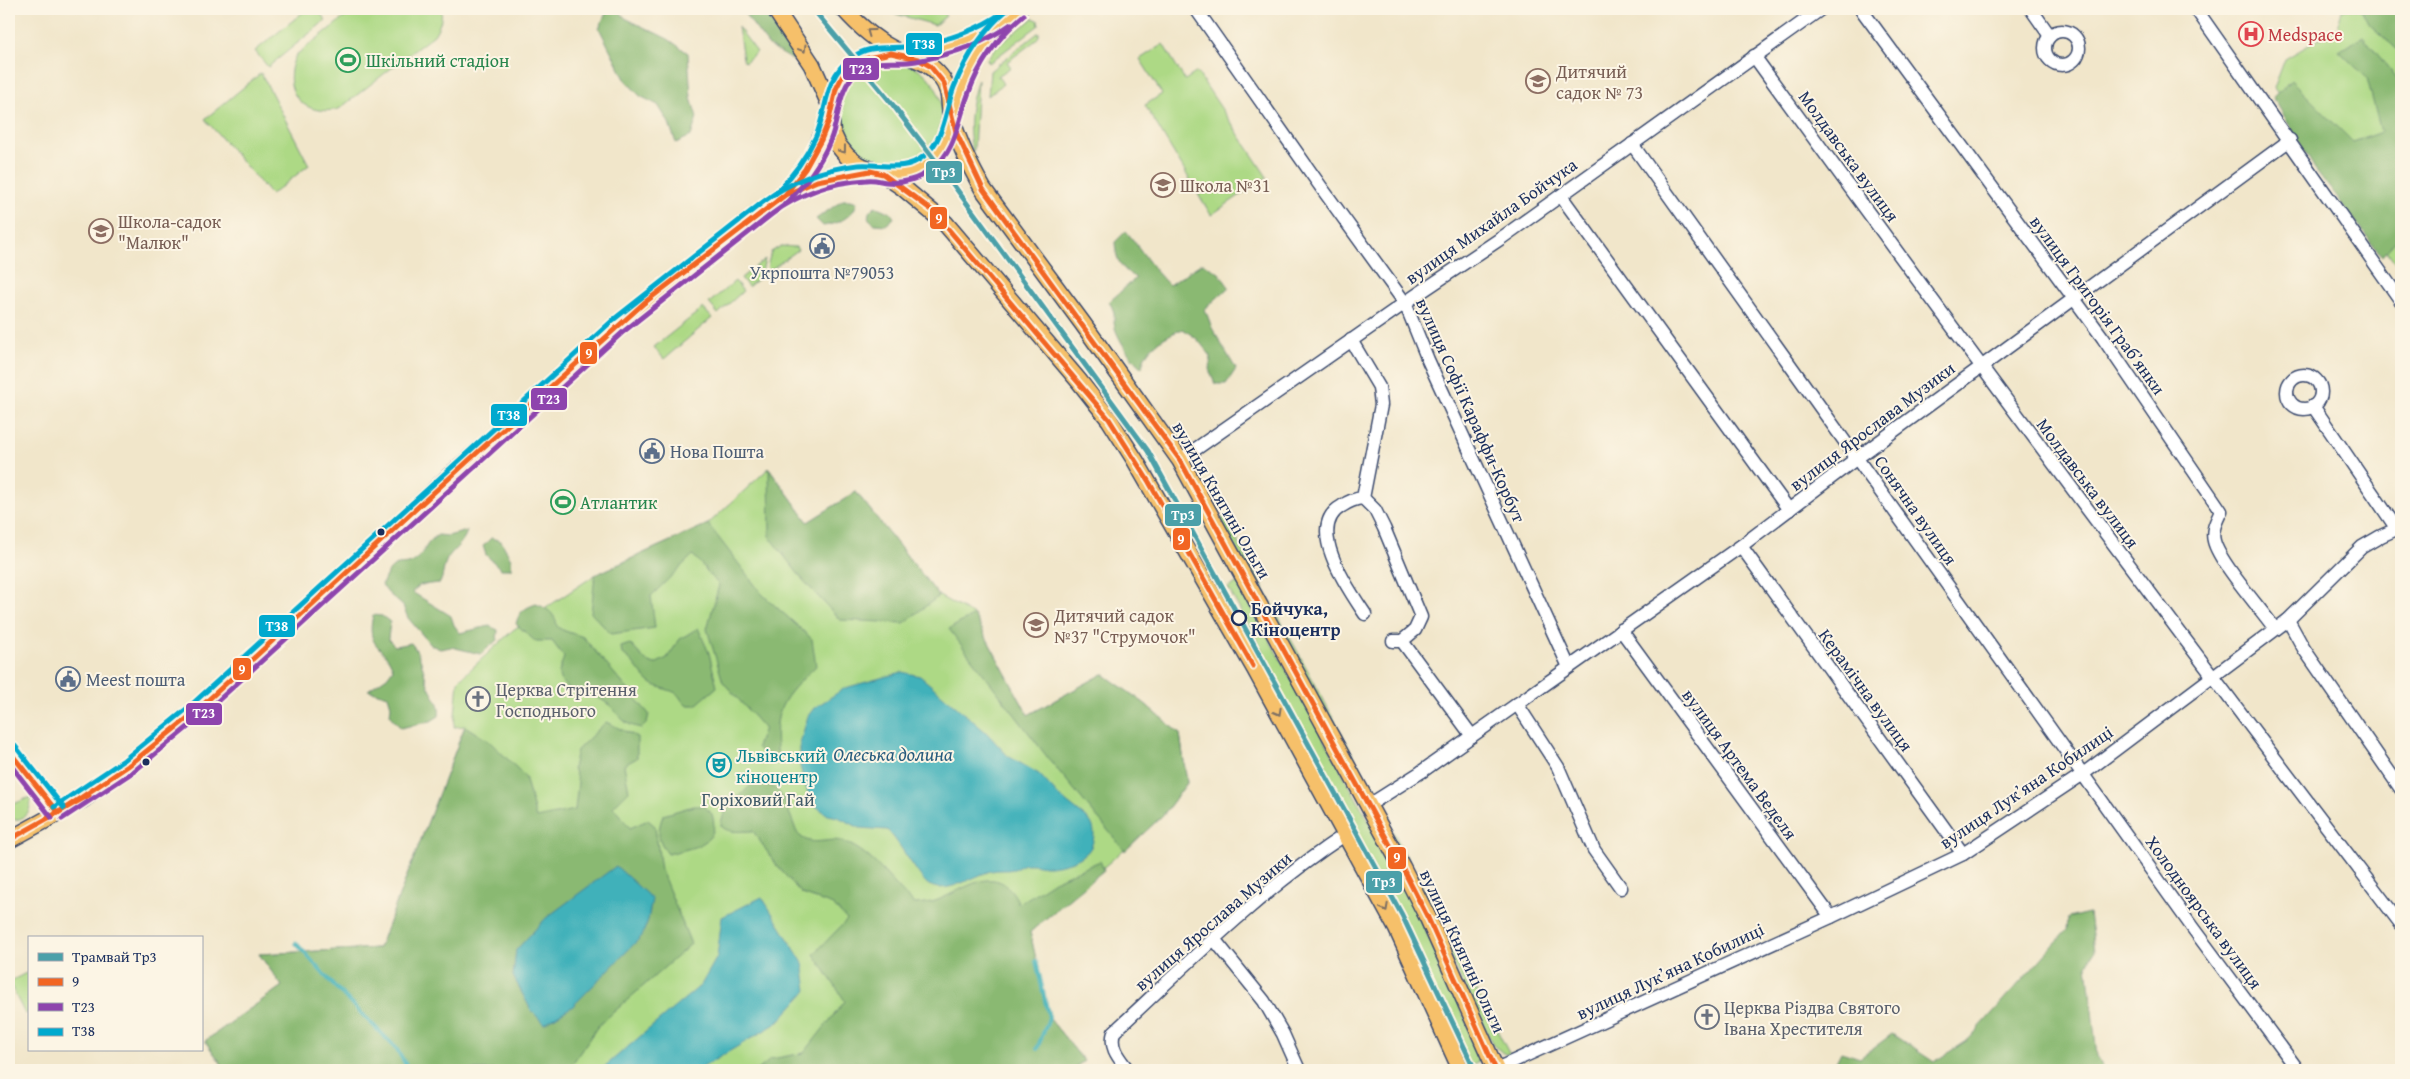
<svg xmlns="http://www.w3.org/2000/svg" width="2410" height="1079" viewBox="0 0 2410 1079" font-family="'Gentium Book Plus',serif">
	<rect width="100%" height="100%" fill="#fcf5e5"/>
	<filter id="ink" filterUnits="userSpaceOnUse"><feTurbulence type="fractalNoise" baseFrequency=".02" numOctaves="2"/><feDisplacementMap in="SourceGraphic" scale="10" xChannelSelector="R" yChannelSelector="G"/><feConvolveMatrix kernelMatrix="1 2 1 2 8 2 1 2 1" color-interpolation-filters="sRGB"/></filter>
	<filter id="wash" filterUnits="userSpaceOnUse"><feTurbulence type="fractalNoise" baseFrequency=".0096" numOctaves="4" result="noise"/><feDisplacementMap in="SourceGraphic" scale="20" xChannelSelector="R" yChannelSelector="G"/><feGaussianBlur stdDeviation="1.12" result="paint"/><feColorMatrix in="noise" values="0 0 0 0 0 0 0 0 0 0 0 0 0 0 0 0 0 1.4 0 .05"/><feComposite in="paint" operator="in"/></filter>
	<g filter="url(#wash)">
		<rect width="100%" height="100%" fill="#f1e6ca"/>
		<g fill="#add985" stroke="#648472">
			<path d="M307,9H316L326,20L268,67L255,51Z"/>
			<path d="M355,9H441C443,19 439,27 434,35L339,109C302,118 279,89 296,55Z"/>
			<path d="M878,9H941L946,16L935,25Z"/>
			<path d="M2342,9H2401V271L2274,88L2285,59L2338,28Z"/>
			<path d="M1033,18L1038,20L1039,25L989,63L987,59L995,48Z"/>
			<path d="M738,27L757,52L745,62L743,59Z"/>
			<path d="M1039,32V36L1035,41L1007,62L1011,67L998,76L1003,84L988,96L990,71Z"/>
			<path d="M1163,44L1185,80L1197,72L1267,177L1211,215L1145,105L1162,94L1140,59Z"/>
			<circle cx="889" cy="113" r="53"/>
			<path d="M261,73L309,165L271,195L205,119Z"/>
			<path d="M978,79L974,150L972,151C967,127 970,103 978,79Z"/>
			<path d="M781,246L796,247L798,250L770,270L767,267L771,252Z"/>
			<path d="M765,259L761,276L748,287L741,278Z"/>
			<path d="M735,281L743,291L718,314L709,303Z"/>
			<path d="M703,308L712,318L664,359L654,347Z"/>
			<path d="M769,468L808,522L856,492L939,596L974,615L1028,715L1103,674L1144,703L1180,734L1187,783L1163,815L1030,932L1049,1018L1084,1061L1071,1070H226L205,1041L282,986L259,954L379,948L465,726L454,727L458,681L513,630L595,575L708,524Z"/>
			<path d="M1225,517L1369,784L1365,785L1220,520Z"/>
			<path d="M1238,582L1411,898L1482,1057L1481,1060L1471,1065L1464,1059L1263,674L1272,668L1228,588Z"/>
			<path d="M30,797C33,810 24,823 9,819V806Z"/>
			<path d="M1382,810L1510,1055L1503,1053L1493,1045L1382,817Z"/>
			<path d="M26,973L29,977V1012L25,1014L9,982Z"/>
		</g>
		<g fill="#8ab972" stroke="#527468">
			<path d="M608,9H618L625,18L668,39L688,53L691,98L697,117L691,136L676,143L669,123L658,105L640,96L626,81L599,28Z"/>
			<path d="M741,9H762L799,59L798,63L769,46Z"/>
			<path d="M2360,9H2401V53L2370,25Z"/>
			<path d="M2363,36L2401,84V235L2382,256L2315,169L2273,97L2291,80L2353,142L2381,132L2367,78L2339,51Z"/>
			<path d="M843,200H851L857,202C854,217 837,224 823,226L816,219Z"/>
			<path d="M875,206L891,213L894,218L886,225L875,224L868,218L869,212Z"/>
			<path d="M1126,231C1141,249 1152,269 1169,285L1202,263L1219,273L1229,287L1205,309L1212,328L1236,369L1226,384H1215L1210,372L1211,356L1197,339L1183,329C1165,336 1144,347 1142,368C1132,360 1119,341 1115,328C1112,316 1118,316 1109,302L1136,278C1120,268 1116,260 1115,242Z"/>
			<path d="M769,468L808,522L856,492L939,596L904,623L840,620L803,580L770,538Z"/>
			<path d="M708,524L762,594L812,639L816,666C782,699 772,709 778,758L770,762L757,747L764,728L723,682L707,629L719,585L693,555L651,596L655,628L611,634L591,613L595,575Z"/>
			<path d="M467,531C463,546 449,551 445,564C443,571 443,577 440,583L420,585L412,592L451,616L454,625L460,633L489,626L498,630L497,640L481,654L451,647L440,649L431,645L408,618L403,606L388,593L382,585C394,553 404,572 417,559C426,550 426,542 438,535L448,536Z"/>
			<path d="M491,538L501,541L511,559V569H501L486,555L483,546Z"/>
			<path d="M536,604C544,607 552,611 555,619C557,621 556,624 557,626C560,631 577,634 583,637L649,714L647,723L642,728C617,724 621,711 602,700C590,693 566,693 560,679C557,672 562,664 564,657L552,641H535L516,624C519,611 525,608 536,604Z"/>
			<path d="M373,615L382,616L390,622L388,639L395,646L411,643C423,657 422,671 429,687C434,699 441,702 439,716L431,721L401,728L390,716L391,706L388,696L368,690L387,677L393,669C385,644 365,650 373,615Z"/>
			<path d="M974,615L1028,715L1103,674L1144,703L1180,734L1187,783L1163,815L1125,851L1048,758L949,629Z"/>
			<path d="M698,628L709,653L717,687L696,705H686C682,702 680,696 676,693C666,688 655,688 647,680C638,671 633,659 622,654L621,647L630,644L646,661L655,664L667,658L680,639Z"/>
			<path d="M606,722L637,737V758L624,765L629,791L613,807L630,828L648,820L655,826L661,870L691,944L598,1026L568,1070H226L205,1041L282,986L259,954L379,948L465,726L490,742L525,776L536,818L575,810L578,782L573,768L577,750Z"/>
			<path d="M759,782C784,788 784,801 793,822C795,827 796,833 800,836C814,848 829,836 844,842C874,853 891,884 915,904C923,903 931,903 938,900C969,887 1000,860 1019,904L1054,881L1100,861L1104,870L1030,932L1049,1018L1084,1061L1071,1070H758L771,1059L804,1053L845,1001L814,954L847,920L833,905L802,894L777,866L753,831C742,831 729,834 721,826C721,808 742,795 753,783Z"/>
			<path d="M693,806H704L712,814C722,846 689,848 668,854C657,839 657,833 663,815Z"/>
			<path d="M2089,913L2094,951L2087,965L2097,1056L2104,1070H1832L1841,1052L1860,1058L1892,1034L1934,1062L1969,1039L2067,930L2068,918Z"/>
		</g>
		<g fill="#41b1ba" stroke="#2e708c">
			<path d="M902,672L920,676L986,732L1008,756L1039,774L1059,796L1089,820C1094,826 1095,833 1093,841C1090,859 1066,864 1050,866C1042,867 1035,863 1027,864C1022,864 1019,868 1014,869C1006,871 998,869 991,871C973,876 947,895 929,885C920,880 899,841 887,830L860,828L838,817L828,815L813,804L805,785L800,766V743L808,716L814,708L845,688Z"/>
			<path d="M616,866L652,899L648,920L642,936L573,1006L544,1024L531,1010L513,976L516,950L546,918Z"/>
			<path d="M762,897L803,963L807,990L777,1023L698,1070H605L604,1067L701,985L717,957L722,917Z"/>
		</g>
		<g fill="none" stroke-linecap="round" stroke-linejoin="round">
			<g stroke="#41b1ba" stroke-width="4">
				<path d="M296,943L337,989L396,1048L409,1070"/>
				<path d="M1036,961L1049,1018L1037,1049"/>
				<path d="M1031,1070L1032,1068"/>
			</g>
		</g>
	</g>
	<g filter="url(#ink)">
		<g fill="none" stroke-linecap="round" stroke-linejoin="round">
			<defs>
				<g id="minor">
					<path d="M1196,9L1321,187L1405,303L1428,360L1569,667"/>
					<path d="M1861,9L2103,338L2221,511C2217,520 2211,530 2214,541C2219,562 2261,609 2275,629"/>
					<path d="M2031,9L2050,36"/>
					<path d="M2196,9L2401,301"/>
					<circle cx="2062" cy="48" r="17"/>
					<path d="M1754,56C1966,348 2182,638 2401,924"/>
					<path d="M1632,144L2192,927L2298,1070"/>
					<path d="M1561,196L1789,510"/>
					<path d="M1351,340L1379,387L1381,405L1363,498C1354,499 1349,501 1342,506C1304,527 1349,590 1365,614"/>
					<circle cx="2304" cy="392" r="17"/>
					<path d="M2313,406L2397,529"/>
					<path d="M1180,460L1415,296L1500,239L1821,9"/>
					<path d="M1363,498L1375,510L1384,528L1421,617L1415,630L1402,641H1393"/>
					<path d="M1741,546L1963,854"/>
					<path d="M2288,620L2304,649L2401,789"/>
					<path d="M1621,630L1831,917"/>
					<path d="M1402,641L1472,736"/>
					<path d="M1517,704L1558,767L1594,850L1621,888"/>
					<path d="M9,751L58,813"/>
					<path d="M1369,805L1421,772L1741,546L1857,458L2290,140"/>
					<path d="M1214,939L1264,1001L1283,1034L1299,1070"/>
					<path d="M1128,1070C1119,1058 1109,1048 1114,1032C1188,963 1261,890 1346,834"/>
					<path d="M1494,1070L1831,917L1963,854L2083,774L2288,620L2362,547L2381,536L2401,527"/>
				</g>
				<g id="major">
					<path d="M775,9L812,65L830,105L832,132L838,145L847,156L858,165L883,174L901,186L945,223L1079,381L1109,419L1135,460L1255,669L1397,929L1461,1070"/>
					<path d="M844,9C858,25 878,42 898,52C914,60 926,59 940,76C954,94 947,106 953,123C960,146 971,168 983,189L1083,324L1180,460L1402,867L1428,918L1496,1070"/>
					<path d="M908,54C954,44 980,39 1019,9"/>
					<path d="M830,105C840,69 861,52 899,53"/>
					<path d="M953,113L969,72L998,26"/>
					<path d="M883,174C921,174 943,158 952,121"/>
					<path d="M788,191L809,164L830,117"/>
					<path d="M9,840L82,800L124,770L182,725L455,471L644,303L785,195L817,181L870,171"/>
				</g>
			</defs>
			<use href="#minor" stroke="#3b4a6e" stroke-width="15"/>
			<use href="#major" stroke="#3b4a6e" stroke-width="19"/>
			<use href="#minor" stroke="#fff" stroke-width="12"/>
			<use href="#major" stroke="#f6c06b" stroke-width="16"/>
			<defs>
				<g id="bus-1">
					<path d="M777,201L785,195L817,181L870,171L883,174L933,211L1109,419L1149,482L1253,666"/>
					<path d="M9,751L58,813"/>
					<path d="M58,813L128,766L194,713L468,461L644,303L785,195L805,169L821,140L829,120L836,89L842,77L852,66L864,59L891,53L918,59L930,66L944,83L956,132L983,189L1180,460L1402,867L1428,918L1496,1070"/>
					<path d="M9,840L89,795"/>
				</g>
				<g id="bus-2">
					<path d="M784,205C803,187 820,165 830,141C840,118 837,88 858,71C876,57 896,65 916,61C950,55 984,44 1011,24"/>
					<path d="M9,763L52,818"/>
					<path d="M62,819L133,772L199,718L623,332L772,214C801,192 832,182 867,180C873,179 880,181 886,182C902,184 920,179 932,169C956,151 958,121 968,95C979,63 999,36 1024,15"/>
				</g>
				<g id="bus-3">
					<path d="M774,195C791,178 806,158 816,136C828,108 824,77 851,58C871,43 891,50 914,46C945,41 977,31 1003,12"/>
					<path d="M15,746L64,808"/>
					<path d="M54,807L124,760L189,707L613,320L763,202C792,180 823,169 858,165C881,163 904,173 924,156C945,139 945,110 954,87C966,58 984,29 1008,9"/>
				</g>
			</defs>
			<use href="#bus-1" stroke="#fcf5e5" stroke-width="9"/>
			<use href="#bus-2" stroke="#fcf5e5" stroke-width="9"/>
			<use href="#bus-3" stroke="#fcf5e5" stroke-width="9"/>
			<use href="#bus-1" stroke="#f26522" stroke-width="5"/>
			<use href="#bus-2" stroke="#8e44ad" stroke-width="5"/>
			<use href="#bus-3" stroke="#00a9ce" stroke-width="5"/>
			<defs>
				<path id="tram-1" d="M813,9L893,105L944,172L1148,451L1402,915L1475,1070"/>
			</defs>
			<use href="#tram-1" stroke="#fcf5e5" stroke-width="9"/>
			<use href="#tram-1" stroke="#4ba0a9" stroke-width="5"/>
		</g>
		<defs><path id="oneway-chevron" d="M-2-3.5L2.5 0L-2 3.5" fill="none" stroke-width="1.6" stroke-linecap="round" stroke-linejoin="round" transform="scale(1.25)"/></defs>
		<g stroke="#7e7064">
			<use href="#oneway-chevron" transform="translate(870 32) rotate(-144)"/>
			<use href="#oneway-chevron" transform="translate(803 49) rotate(59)"/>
			<use href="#oneway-chevron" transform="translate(843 150) rotate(53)"/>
			<use href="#oneway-chevron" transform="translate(1278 712) rotate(61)"/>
			<use href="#oneway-chevron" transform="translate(1385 908) rotate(62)"/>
		</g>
	</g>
	<defs>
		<symbol id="hospital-ring" viewBox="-11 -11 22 22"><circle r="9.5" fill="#fcf5e5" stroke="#e0444e" stroke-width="1.5"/><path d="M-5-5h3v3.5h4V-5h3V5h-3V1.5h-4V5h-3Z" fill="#e0444e"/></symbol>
		<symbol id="stadium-ring" viewBox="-11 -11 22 22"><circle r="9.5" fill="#fcf5e5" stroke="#2e9e5b" stroke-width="1.5"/><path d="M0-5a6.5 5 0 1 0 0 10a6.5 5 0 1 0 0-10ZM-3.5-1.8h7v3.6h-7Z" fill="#2e9e5b"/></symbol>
		<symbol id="school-ring" viewBox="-11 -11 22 22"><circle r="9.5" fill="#fcf5e5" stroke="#8d6e63" stroke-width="1.5"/><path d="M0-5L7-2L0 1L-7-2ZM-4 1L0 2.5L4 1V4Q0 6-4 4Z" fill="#8d6e63"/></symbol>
		<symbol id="civic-ring" viewBox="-11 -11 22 22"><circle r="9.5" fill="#fcf5e5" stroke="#5c6f8a" stroke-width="1.5"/><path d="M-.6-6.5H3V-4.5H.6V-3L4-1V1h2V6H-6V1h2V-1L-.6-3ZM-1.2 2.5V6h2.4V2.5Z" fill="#5c6f8a"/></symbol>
		<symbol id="church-ring" viewBox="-11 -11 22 22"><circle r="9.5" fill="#fcf5e5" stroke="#6b7280" stroke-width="1.5"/><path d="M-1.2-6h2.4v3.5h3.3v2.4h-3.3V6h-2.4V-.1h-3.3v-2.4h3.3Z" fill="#6b7280"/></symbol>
		<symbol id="theatre-ring" viewBox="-11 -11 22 22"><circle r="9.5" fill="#fcf5e5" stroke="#0f9aa8" stroke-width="1.5"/><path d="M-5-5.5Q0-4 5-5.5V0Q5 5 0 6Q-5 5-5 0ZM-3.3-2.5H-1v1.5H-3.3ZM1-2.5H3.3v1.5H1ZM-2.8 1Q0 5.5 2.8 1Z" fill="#0f9aa8"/></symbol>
	</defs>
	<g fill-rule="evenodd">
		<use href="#hospital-ring" x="2237" y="20" width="28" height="28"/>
		<use href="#stadium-ring" x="334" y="46" width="28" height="28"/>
		<use href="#school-ring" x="1524" y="67" width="28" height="28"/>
		<use href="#school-ring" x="1149" y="171" width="28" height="28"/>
		<use href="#school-ring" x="87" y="217" width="28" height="28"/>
		<use href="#civic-ring" x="808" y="232" width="28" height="28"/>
		<use href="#civic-ring" x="638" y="437" width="28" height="28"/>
		<use href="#stadium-ring" x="549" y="488" width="28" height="28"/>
		<use href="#school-ring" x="1022" y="611" width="28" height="28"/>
		<use href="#civic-ring" x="54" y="665" width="28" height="28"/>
		<use href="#church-ring" x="464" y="685" width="28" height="28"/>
		<use href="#theatre-ring" x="705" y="751" width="28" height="28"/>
		<use href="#church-ring" x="1693" y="1003" width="28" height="28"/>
	</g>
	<g fill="#1b2f5e" stroke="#fcf5e5" stroke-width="2">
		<circle cx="381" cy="532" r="4.5"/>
		<circle cx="146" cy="762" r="4.5"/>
	</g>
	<circle fill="#fcf5e5" stroke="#1b2f5e" stroke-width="2.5" cx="1239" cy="618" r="7"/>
	<g text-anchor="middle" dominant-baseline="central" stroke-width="4" stroke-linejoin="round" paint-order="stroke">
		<g font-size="18" fill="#be3a42" stroke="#fcf5e5" text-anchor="start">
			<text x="2268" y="34">Medspace</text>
		</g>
		<g font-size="18" fill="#27864d" stroke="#fcf5e5" text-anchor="start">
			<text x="366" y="60">Шкільний стадіон</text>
			<text x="580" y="502">Атлантик</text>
		</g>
		<g font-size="18" fill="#785e54" stroke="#fcf5e5" text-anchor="start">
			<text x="1556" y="71">Дитячий<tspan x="1556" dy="21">садок № 73</tspan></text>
			<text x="1180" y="185">Школа №31</text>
			<text x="118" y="221">Школа-садок<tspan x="118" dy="21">"Малюк"</tspan></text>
			<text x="1054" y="615">Дитячий садок<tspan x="1054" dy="21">№37 "Струмочок"</tspan></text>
		</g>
		<g font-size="18" fill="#1b2f5e" stroke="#fcf5e5">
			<text transform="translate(1849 156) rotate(54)">Молдавська вулиця</text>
			<text transform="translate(1491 221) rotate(-35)">вулиця Михайла Бойчука</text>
			<text transform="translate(2098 305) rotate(54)">вулиця Григорія Грабʼянки</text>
			<text transform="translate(1471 410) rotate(66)">вулиця Софії Караффи-Корбут</text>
			<text transform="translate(1872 426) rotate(-37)">вулиця Ярослава Музики</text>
			<text transform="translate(2088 483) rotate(53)">Молдавська вулиця</text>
			<text transform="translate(1222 500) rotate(60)">вулиця Княгині Ольги</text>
			<text transform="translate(1916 510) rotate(55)">Сонячна вулиця</text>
			<text transform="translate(1866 690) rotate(54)">Керамічна вулиця</text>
			<text transform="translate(1740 764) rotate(54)">вулиця Артема Веделя</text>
			<text transform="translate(2026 787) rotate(-34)">вулиця Лукʼяна Кобилиці</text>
			<text transform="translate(2204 912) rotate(54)">Холодноярська вулиця</text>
			<text transform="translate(1213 921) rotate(-41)">вулиця Ярослава Музики</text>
			<text transform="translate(1463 951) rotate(65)">вулиця Княгині Ольги</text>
			<text transform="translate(1670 971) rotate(-25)">вулиця Лукʼяна Кобилиці</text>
		</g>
		<g font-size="18" fill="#4e5e75" stroke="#fcf5e5" text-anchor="start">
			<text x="822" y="272" text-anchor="middle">Укрпошта №79053</text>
			<text x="670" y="451">Нова Пошта</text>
			<text x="86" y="679">Meest пошта</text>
		</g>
		<g font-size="18" font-weight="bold" fill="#1b2f5e" stroke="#fcf5e5" text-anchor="start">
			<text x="1251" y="608">Бойчука,<tspan x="1251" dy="21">Кіноцентр</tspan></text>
		</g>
		<g font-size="18" fill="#5b616d" stroke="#fcf5e5" text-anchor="start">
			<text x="496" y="689">Церква Стрітення<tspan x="496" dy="21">Господнього</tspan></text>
			<text x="1724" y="1007">Церква Різдва Святого<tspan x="1724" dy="21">Івана Хрестителя</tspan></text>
		</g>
		<g font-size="18" fill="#0d838f" stroke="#fcf5e5" text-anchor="start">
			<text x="736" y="755">Львівський<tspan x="736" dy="21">кіноцентр</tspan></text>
		</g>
		<g font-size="18" fill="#405a68" stroke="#fcf5e5">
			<text x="758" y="799">Горіховий Гай</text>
		</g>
		<g font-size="19" font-style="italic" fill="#285c7e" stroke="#fcf5e5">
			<text x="893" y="754">Олеська долина</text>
		</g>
	</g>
	<g stroke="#fcf5e5" stroke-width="2">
		<rect x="905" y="32" width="38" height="24" rx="5" fill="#00a9ce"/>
		<rect x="842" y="57" width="38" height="24" rx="5" fill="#8e44ad"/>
		<rect x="925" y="160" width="38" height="24" rx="5" fill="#4ba0a9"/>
		<rect x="929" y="206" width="19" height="24" rx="5" fill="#f26522"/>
		<rect x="579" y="341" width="19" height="24" rx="5" fill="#f26522"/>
		<rect x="530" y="387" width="38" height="24" rx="5" fill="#8e44ad"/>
		<rect x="490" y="403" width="38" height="24" rx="5" fill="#00a9ce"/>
		<rect x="1164" y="503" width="38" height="24" rx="5" fill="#4ba0a9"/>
		<rect x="1172" y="527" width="19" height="24" rx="5" fill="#f26522"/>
		<rect x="258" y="614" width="38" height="24" rx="5" fill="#00a9ce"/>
		<rect x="232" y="657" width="20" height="24" rx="5" fill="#f26522"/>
		<rect x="185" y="702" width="38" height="24" rx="5" fill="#8e44ad"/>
		<rect x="1387" y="846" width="20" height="24" rx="5" fill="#f26522"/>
		<rect x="1365" y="870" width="38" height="24" rx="5" fill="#4ba0a9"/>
	</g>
	<g font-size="14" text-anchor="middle" font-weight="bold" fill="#fff">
		<text x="924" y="49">Т38</text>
		<text x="861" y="74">Т23</text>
		<text x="944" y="177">Тр3</text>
		<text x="939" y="223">9</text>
		<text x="589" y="358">9</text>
		<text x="549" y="404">Т23</text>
		<text x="509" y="420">Т38</text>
		<text x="1183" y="520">Тр3</text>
		<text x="1181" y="544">9</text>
		<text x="277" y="631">Т38</text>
		<text x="242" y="674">9</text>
		<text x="204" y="718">Т23</text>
		<text x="1397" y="862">9</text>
		<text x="1384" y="887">Тр3</text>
	</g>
	<rect width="2410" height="1079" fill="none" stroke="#fcf5e5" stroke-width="30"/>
	<rect x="28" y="936" width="175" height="115" fill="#fcf5e5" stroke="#a2a6af"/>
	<rect x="38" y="953" width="25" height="8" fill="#4ba0a9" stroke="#a2a6af"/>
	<text x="72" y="962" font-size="15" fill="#1b2f5e">Трамвай Тр3</text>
	<rect x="38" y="978" width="25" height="8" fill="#f26522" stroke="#a2a6af"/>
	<text x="72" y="986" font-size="15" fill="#1b2f5e">9</text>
	<rect x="38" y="1003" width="25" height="8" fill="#8e44ad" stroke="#a2a6af"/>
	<text x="72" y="1012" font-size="15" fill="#1b2f5e">Т23</text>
	<rect x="38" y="1028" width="25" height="8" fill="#00a9ce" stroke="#a2a6af"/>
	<text x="72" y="1036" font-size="15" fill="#1b2f5e">Т38</text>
</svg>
